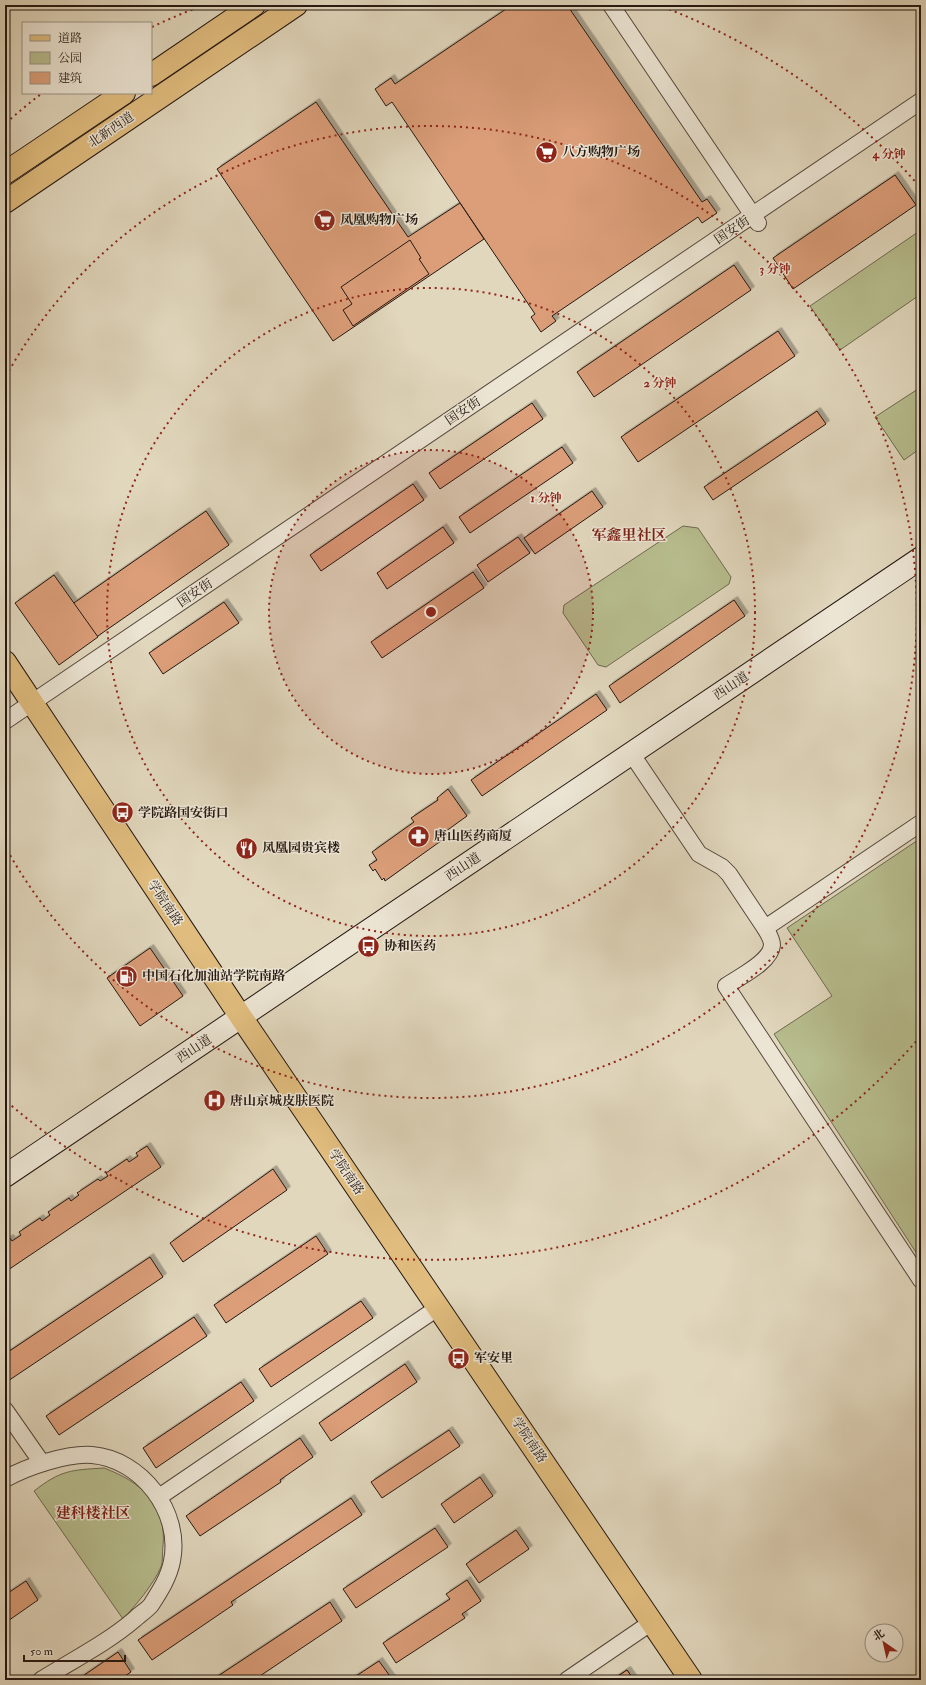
<svg xmlns="http://www.w3.org/2000/svg" width="926" height="1685" viewBox="0 0 926 1685" font-family="'IM FELL Double Pica','Noto Serif SC',serif">
	<defs>
		<filter id="shadow"><feDropShadow dx="3.5" dy="-3.5" stdDeviation="0" flood-color="#0004"/></filter>
	</defs>
	<rect width="100%" height="100%" fill="#e1d7bd"/>
	<filter id="stains"><feTurbulence type="fractalNoise" baseFrequency=".005" numOctaves="4"/><feColorMatrix values="0 0 0 0 .2 0 0 0 0 .09 0 0 0 0 .02 0 0 0 .5 -.17"/></filter>
	<radialGradient id="worn" r=".72"><stop offset=".6" stop-color="#630" stop-opacity="0"/><stop offset="1" stop-color="#630" stop-opacity=".3"/></radialGradient>
	<g fill="#b7bd8e" stroke="#6e6a50">
		<path d="M921,230V294L840,350L810,306Z"/>
		<path d="M921,387V448L904,460L875,417Z"/>
		<path d="M683,526L698,528L731,577L729,584L606,667L598,665L563,613L564,605Z"/>
		<path d="M921,838V1260L774,1034L832,996L787,928Z"/>
		<path d="M104,1468C141,1482 167,1504 163,1546C162,1553 163,1562 161,1567C153,1585 136,1605 123,1619L34,1491C61,1470 71,1470 104,1468Z"/>
	</g>
	<g fill="#db9e79" stroke="#251812" filter="url(#shadow)">
		<path d="M512,5H567L702,202L707,199L717,213L702,223L698,217L552,316L556,321L541,332L531,317L535,314L392,102L386,106L375,89L391,78L395,84Z"/>
		<path d="M316,102L408,237L460,203L484,239L333,341L217,169Z"/>
		<path d="M895,175L916,205L793,289L773,258Z"/>
		<path d="M410,240L421,258L419,259L429,274L353,326L343,310L352,304L341,287Z"/>
		<path d="M734,265L751,290L594,397L577,372Z"/>
		<path d="M778,331L795,356L638,462L621,437Z"/>
		<path d="M532,403L543,419L440,489L429,473Z"/>
		<path d="M817,411L826,424L713,500L704,487Z"/>
		<path d="M562,447L573,463L470,533L459,517Z"/>
		<path d="M413,484L424,500L321,571L310,555Z"/>
		<path d="M592,491L603,507L535,554L524,538Z"/>
		<path d="M206,511L229,545L59,663L35,630Z"/>
		<path d="M443,527L454,543L387,589L377,573Z"/>
		<path d="M518,537L530,553L488,582L477,565Z"/>
		<path d="M473,572L484,588L382,658L371,642Z"/>
		<path d="M54,575L98,637L59,665L15,603Z"/>
		<path d="M734,600L745,616L620,703L609,686Z"/>
		<path d="M224,602L239,623L163,674L149,653Z"/>
		<path d="M596,694L607,710L482,796L471,780Z"/>
		<path d="M448,789L467,816L442,834L445,838L385,881L384,878L382,880L375,869L373,871L369,865L377,860L372,852L414,822L411,818L438,800L437,798Z"/>
		<path d="M150,948L183,996L140,1026L107,978Z"/>
		<path d="M147,1146L161,1167L5,1272V1241L10,1238L12,1241L21,1235L19,1232L40,1218L42,1221L50,1215L48,1212L69,1198L71,1201L79,1195L77,1193L98,1179L100,1181L108,1176L106,1173L127,1159L129,1162L138,1156L136,1153Z"/>
		<path d="M273,1169L287,1190L183,1262L170,1243Z"/>
		<path d="M316,1236L328,1254L226,1323L214,1305Z"/>
		<path d="M150,1257L163,1277L5,1383V1354Z"/>
		<path d="M361,1301L373,1318L271,1387L259,1369Z"/>
		<path d="M194,1317L207,1336L59,1435L46,1416Z"/>
		<path d="M405,1364L417,1382L331,1441L319,1423Z"/>
		<path d="M241,1382L254,1401L156,1468L143,1448Z"/>
		<path d="M449,1430L460,1446L382,1498L371,1482Z"/>
		<path d="M300,1438L313,1457L280,1480L281,1482L200,1536L186,1516Z"/>
		<path d="M480,1477L493,1496L454,1523L441,1504Z"/>
		<path d="M351,1498L362,1515L231,1602L233,1605L152,1660L138,1640Z"/>
		<path d="M435,1528L448,1547L356,1608L343,1589Z"/>
		<path d="M516,1530L529,1549L479,1583L466,1564Z"/>
		<path d="M467,1580L481,1601L462,1614L465,1618L396,1663L383,1643L450,1599L446,1594Z"/>
		<path d="M26,1581L38,1600L5,1623V1595Z"/>
		<path d="M330,1602L342,1621L254,1680H212Z"/>
		<path d="M118,1652L131,1672L119,1680H77Z"/>
		<path d="M379,1661L392,1679L350,1680Z"/>
		<path d="M627,1670L634,1680H612Z"/>
		<path d="M627,1670L634,1680H612Z"/>
	</g>
	<g fill="none" stroke-linecap="round" stroke-linejoin="round">
		<defs>
			<g id="street">
				<path d="M611,5L758,223"/>
				<path d="M5,721L921,101"/>
				<path d="M631,753L699,854L722,867L729,874L765,928L921,823"/>
				<path d="M765,928C768,933 772,939 772,945C771,962 739,977 726,986L921,1280"/>
				<path d="M5,1410L42,1463"/>
				<path d="M5,1479C26,1467 67,1453 92,1455C141,1459 182,1512 172,1561C169,1577 160,1591 151,1605C147,1610 140,1614 135,1619C107,1643 73,1660 41,1680"/>
				<path d="M159,1497L439,1307"/>
				<path d="M567,1680L652,1622"/>
			</g>
			<path id="secondary" d="M5,1176L921,558"/>
			<g id="primary">
				<path d="M151,75L254,5"/>
				<path d="M5,173L124,93"/>
				<path d="M5,202L296,5"/>
				<path d="M5,662L241,1017L691,1680"/>
			</g>
		</defs>
		<use href="#street" stroke="#54483d" stroke-width="18"/>
		<use href="#secondary" stroke="#251812" stroke-width="24"/>
		<use href="#primary" stroke="#251812" stroke-width="24"/>
		<use href="#street" stroke="#ece5d4" stroke-width="16"/>
		<use href="#secondary" stroke="#ece5d4" stroke-width="22"/>
		<use href="#primary" stroke="#e0bc7e" stroke-width="22"/>
	</g>
	<circle cx="431" cy="612" r="162" fill="#8f2418" fill-opacity=".12"/>
	<g fill="none" stroke="#8f2418" stroke-width="2" stroke-dasharray="2 4">
		<circle cx="431" cy="612" r="162"/>
		<circle cx="431" cy="612" r="324"/>
		<path d="M6 376A486 486 0 1 1 6 848"/>
		<path d="M920 1037A648 648 0 0 1 6 1101M6 123A648 648 0 0 1 41 94M152 27A648 648 0 0 1 204 5M658 5A648 648 0 0 1 920 187"/>
	</g>
	<defs>
		<symbol id="supermarket-disc" viewBox="-11 -11 22 22"><circle r="9.5" fill="#8f2418" stroke="#ece5d4"/><path d="M-6-5.5h2.5l.6 2H6L4.5 2H-2.5L-4.4-4H-6ZM-1.5 3.2a1.3 1.3 0 1 0 .1 0ZM3 3.2a1.3 1.3 0 1 0 .1 0Z" fill="#fff"/></symbol>
		<symbol id="bus-disc" viewBox="-11 -11 22 22"><circle r="9.5" fill="#8f2418" stroke="#ece5d4"/><path d="M-5-6H5V4H4V6H2V4H-2V6H-4V4H-5ZM-3.5-4V0h7V-4ZM-3.5 1.2v1.5H-2V1.2ZM2 1.2v1.5H3.5V1.2Z" fill="#fff"/></symbol>
		<symbol id="pharmacy-disc" viewBox="-11 -11 22 22"><circle r="9.5" fill="#8f2418" stroke="#ece5d4"/><path d="M-2-6h4v4h4v4h-4v4h-4v-4h-4v-4h4Z" fill="#fff"/></symbol>
		<symbol id="restaurant-disc" viewBox="-11 -11 22 22"><circle r="9.5" fill="#8f2418" stroke="#ece5d4"/><path d="M-5-6h1v4h1v-4h1v4h1v-4h1v5L-1.5 .5V6h-2V.5L-5-1ZM5-6V6H3V1.5H1.5Q1.5-4 5-6Z" fill="#fff"/></symbol>
		<symbol id="fuel-disc" viewBox="-11 -11 22 22"><circle r="9.5" fill="#8f2418" stroke="#ece5d4"/><path d="M-5.5-6h7V0h2V4h1.3V-2.5L3-4.5l.8-.8L6-3V5H2.5V1h-1V6h-7ZM-4.2-4.7v3.2H.2V-4.7Z" fill="#fff"/></symbol>
		<symbol id="hospital-disc" viewBox="-11 -11 22 22"><circle r="9.5" fill="#8f2418" stroke="#ece5d4"/><path d="M-5-5h3v3.5h4V-5h3V5h-3V1.5h-4V5h-3Z" fill="#fff"/></symbol>
	</defs>
	<g fill-rule="evenodd">
		<use href="#supermarket-disc" x="534" y="140" width="25" height="25"/>
		<use href="#supermarket-disc" x="312" y="208" width="25" height="25"/>
		<use href="#bus-disc" x="110" y="800" width="25" height="25"/>
		<use href="#pharmacy-disc" x="406" y="824" width="25" height="25"/>
		<use href="#restaurant-disc" x="234" y="836" width="25" height="25"/>
		<use href="#bus-disc" x="356" y="934" width="25" height="25"/>
		<use href="#fuel-disc" x="114" y="964" width="25" height="25"/>
		<use href="#hospital-disc" x="202" y="1088" width="25" height="25"/>
		<use href="#bus-disc" x="446" y="1346" width="25" height="25"/>
	</g>
	<g text-anchor="middle" dominant-baseline="central" stroke-width="3" stroke-linejoin="round" paint-order="stroke">
		<g font-size="13" fill="#251812" stroke="#ece5d4">
			<text transform="translate(111 130) rotate(-34)">北新西道</text>
			<text transform="translate(732 230) rotate(-34)">国安街</text>
			<text transform="translate(463 411) rotate(-34)">国安街</text>
			<text transform="translate(195 593) rotate(-34)">国安街</text>
			<text transform="translate(731 686) rotate(-34)">西山道</text>
			<text transform="translate(463 867) rotate(-34)">西山道</text>
			<text transform="translate(165 903) rotate(56)">学院南路</text>
			<text transform="translate(194 1049) rotate(-34)">西山道</text>
			<text transform="translate(346 1172) rotate(56)">学院南路</text>
			<text transform="translate(529 1440) rotate(56)">学院南路</text>
		</g>
		<g font-size="13" font-weight="bold" fill="#251812" stroke="#ece5d4" text-anchor="start">
			<text x="562" y="152">八方购物广场</text>
			<text x="340" y="220">凤凰购物广场</text>
			<text x="138" y="813">学院路国安街口</text>
			<text x="434" y="836">唐山医药商厦</text>
			<text x="262" y="848">凤凰园贵宾楼</text>
			<text x="384" y="946">协和医药</text>
			<text x="142" y="976">中国石化加油站学院南路</text>
			<text x="230" y="1101">唐山京城皮肤医院</text>
			<text x="474" y="1358">军安里</text>
		</g>
		<g font-size="15" font-weight="bold" fill="#7a1f14" stroke="#ece5d4">
			<text x="629" y="535">军鑫里社区</text>
			<text x="93" y="1513">建科楼社区</text>
		</g>
	</g>
	<circle cx="431" cy="612" r="6" fill="#8f2418" stroke="#ece5d4" stroke-width="2"/>
	<g font-size="12" text-anchor="middle" font-weight="bold" fill="#8f2418" stroke="#ece5d4" stroke-width="3" stroke-linejoin="round" paint-order="stroke">
		<text x="889" y="158">4 分钟</text>
		<text x="775" y="273">3 分钟</text>
		<text x="660" y="387">2 分钟</text>
		<text x="546" y="502">1 分钟</text>
	</g>
	<rect width="926" height="1685" fill="none" stroke="#e1d7bd" stroke-width="20"/>
	<rect x="6" y="6" width="914" height="1673" fill="none" stroke="#251812" stroke-width="2"/>
	<rect x="10" y="10" width="906" height="1665" fill="none" stroke="#251812"/>
	<rect x="22" y="22" width="130" height="72" fill="#ece5d4" stroke="#9c9386"/>
	<rect x="30" y="35" width="20" height="6" fill="#e0bc7e" stroke="#9c9386"/>
	<text x="58" y="42" font-size="12" fill="#251812">道路</text>
	<rect x="30" y="52" width="20" height="12" fill="#b7bd8e" stroke="#9c9386"/>
	<text x="58" y="62" font-size="12" fill="#251812">公园</text>
	<rect x="30" y="72" width="20" height="12" fill="#db9e79" stroke="#9c9386"/>
	<text x="58" y="82" font-size="12" fill="#251812">建筑</text>
	<g transform="translate(884 1643) rotate(326)"><circle r="19" fill="#ece5d4" stroke="#9c9386"/>
	<path d="M0-3L7 15L0 10L-7 15Z" fill="#8f2418"/>
	<text y="-6" font-size="11" font-weight="bold" text-anchor="middle" fill="#251812">北</text>
	</g>
	<path d="M24 1655v6h101v-6" fill="none" stroke="#251812" stroke-width="2"/>
	<text x="30" y="1655" font-size="12" fill="#251812" stroke="#ece5d4" stroke-width="3" paint-order="stroke">50 m</text>
	<rect width="100%" height="100%" filter="url(#stains)"/>
	<rect width="100%" height="100%" fill="url(#worn)"/>
</svg>
